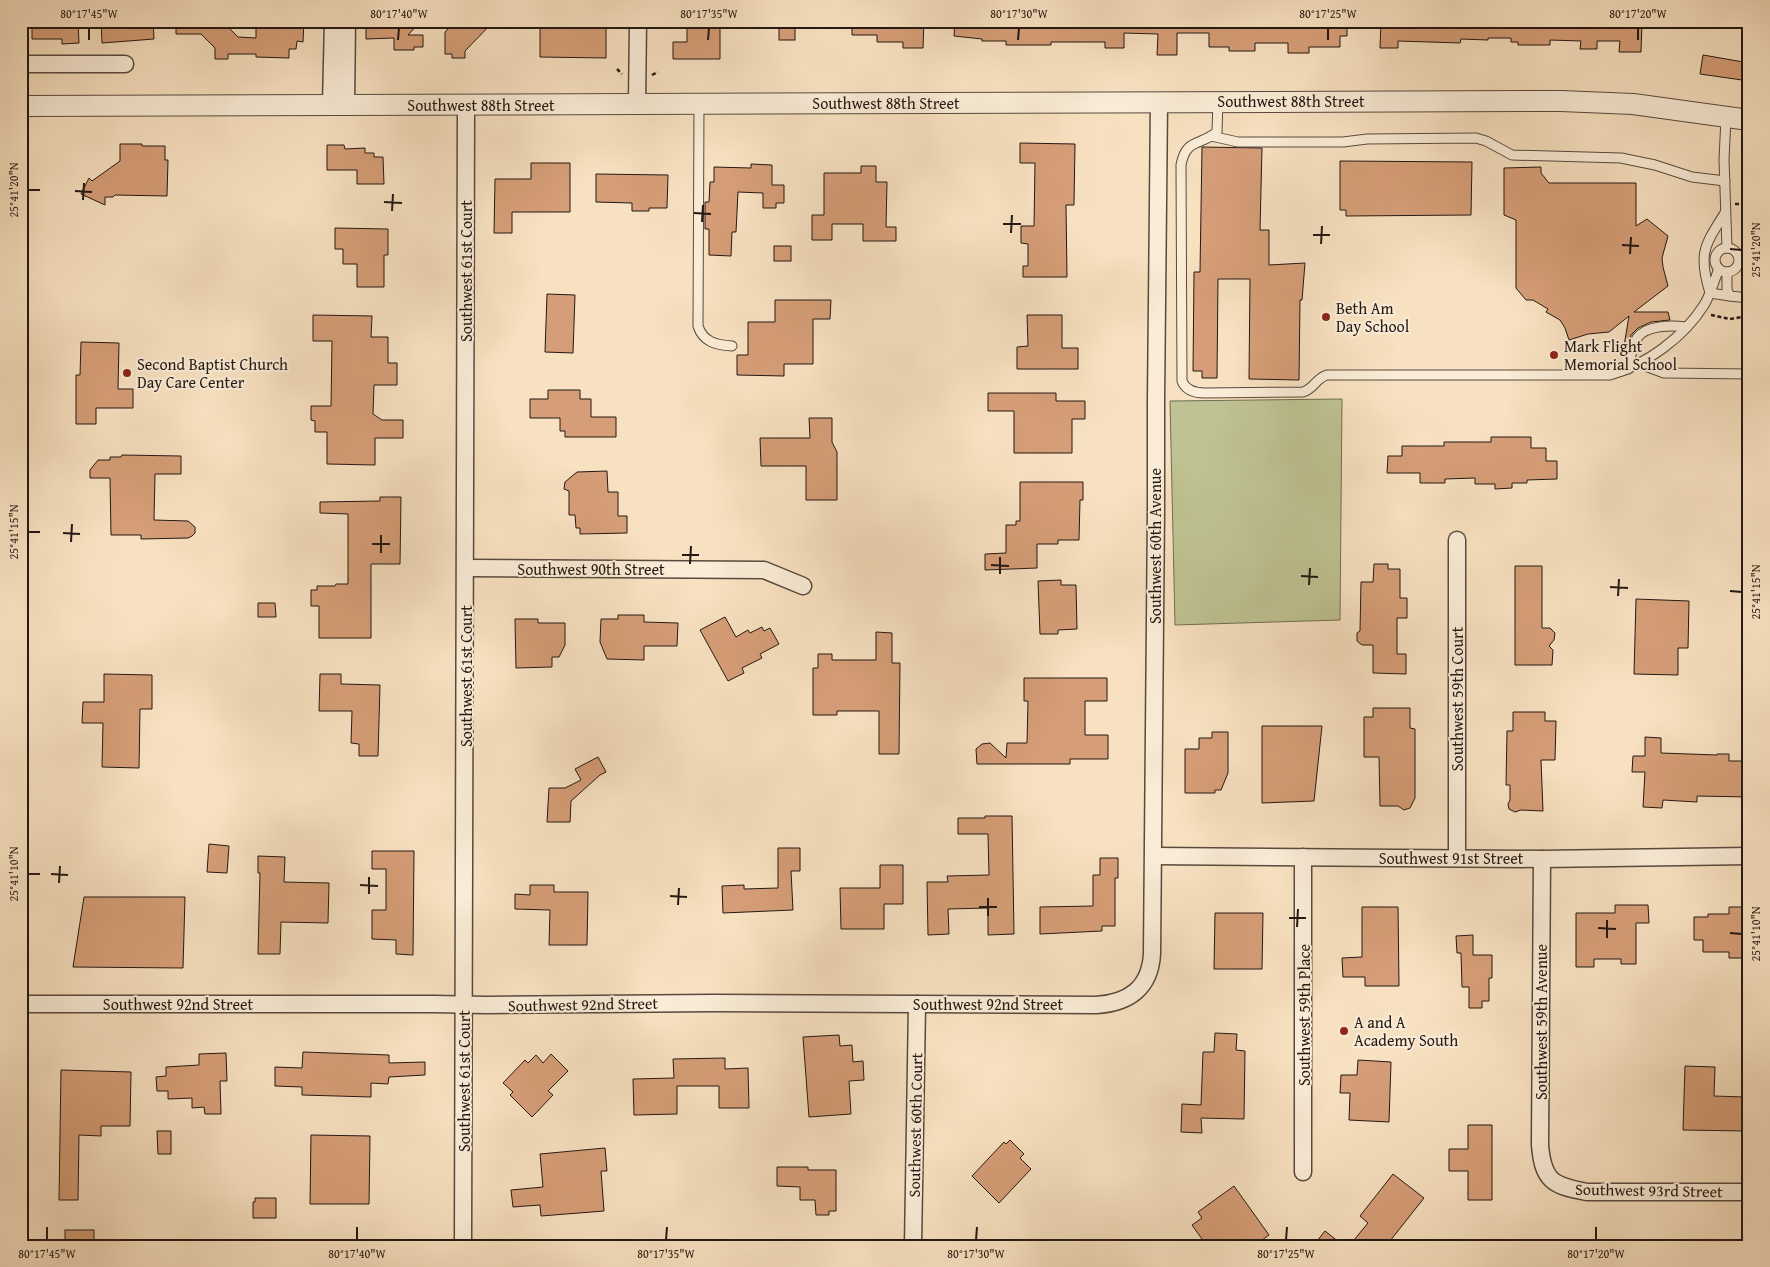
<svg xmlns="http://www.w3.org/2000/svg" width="1770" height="1267" viewBox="0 0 1770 1267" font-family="'Gentium Book Plus',serif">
	<rect width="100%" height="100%" fill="#f8e1c1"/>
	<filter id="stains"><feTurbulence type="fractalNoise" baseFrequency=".004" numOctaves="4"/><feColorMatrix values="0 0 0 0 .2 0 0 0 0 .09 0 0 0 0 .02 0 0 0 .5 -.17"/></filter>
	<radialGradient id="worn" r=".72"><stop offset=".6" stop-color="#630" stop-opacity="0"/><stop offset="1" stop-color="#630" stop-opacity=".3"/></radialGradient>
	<path fill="#bfc292" stroke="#716d52" d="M1342,399L1340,620L1175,625L1170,401Z"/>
	<g fill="#d69e78" stroke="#231813">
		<path d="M32,21H78L79,43L62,44V39H32Z"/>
		<path d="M101,21H153L154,39L102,43Z"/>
		<path d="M176,21H222L238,37L256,38V21H304L303,42L297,41L296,49H289V58L256,57V54H228V59H215V48L201,34H176Z"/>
		<path d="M366,21H421L408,35H423V47H414V50H394V38L366,39Z"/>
		<path d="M456,21H494L465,51V58H452V54H445V32Z"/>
		<path d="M540,21H606V58L540,57Z"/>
		<path d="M690,21H720V59H673V42H687V23H690Z"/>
		<rect x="779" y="21" width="16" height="19"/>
		<path d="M852,21H924L923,48H903V42H877V35H852Z"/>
		<path d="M955,21H1347V36H1340V47H1309V53H1288V43H1255V51H1229V47H1209V33H1177V55H1157L1158,34L1124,33V48H1105V42H1051V45H1006V41H982V39L954,36Z"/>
		<path d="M1381,21H1642L1641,52H1619L1620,41H1597V49H1580L1581,41L1550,40V45H1518V42H1511V38H1488V40L1461,39L1460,43L1398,41V48H1380Z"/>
		<path d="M1703,55L1749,63V81L1700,74Z"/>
		<path d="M1020,143L1075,144L1074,205H1066L1067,277H1023V266H1028V244L1021,243V226H1034L1035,163H1020Z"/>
		<path d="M120,144H142V146H165V160H168L167,196L115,195L113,197H105V205L81,194L89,178L92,181L120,161Z"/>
		<path d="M327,145H344L345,149L365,148V153H374V157H383L384,184H357V170H327Z"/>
		<path d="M1202,147L1262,148L1260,230H1269V265L1305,263L1302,300H1300L1299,380L1249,379L1250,279H1218L1217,378H1202V371H1193L1194,272H1200Z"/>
		<path d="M1340,161L1472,162L1471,215L1346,216V210H1340Z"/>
		<path d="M531,163H570V212H512V233H494L495,179H531Z"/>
		<path d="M751,164L772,165V185H784V203H776V208H763V193L738,192L736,232H732L731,256L709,255V229H705V202H709L710,182H714V167L751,168Z"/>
		<path d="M861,166H876V182H887L886,227H896V241H863V224H832V240H812V215H824V173H861Z"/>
		<path d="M1541,167V173L1549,183H1636V226L1647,219L1668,236L1662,258L1663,267L1668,286L1634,312H1668L1670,320L1651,322L1638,328L1631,335L1627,347L1624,346L1629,316L1609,332L1588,334L1569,340L1565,328L1560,320L1546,312L1548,309L1533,300H1526L1516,288V220L1504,215V168Z"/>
		<path d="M596,174L668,175L667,208H649V211H632V203L596,202Z"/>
		<path d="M335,228L388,229V255H384V287H357V264H343V249H335Z"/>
		<rect x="774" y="246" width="17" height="15"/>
		<path d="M547,294L575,295L573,353L545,352Z"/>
		<path d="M775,300H831L830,319H813V364H784V376L737,375V355H748V322H775Z"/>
		<path d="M313,315L372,316L371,337H388V363H397V385H374L373,414L382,420H403V438H375V465L327,464V432H315V421L311,420V406H331L332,341H313Z"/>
		<path d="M1027,315H1062V348H1078V369H1017V347L1028,346Z"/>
		<path d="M81,342L119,343L118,389H133V408H96V424H76V375H80Z"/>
		<path d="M548,390H580V399H591V417H616V437H565V431H560V418H530V399H548Z"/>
		<path d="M988,393H1056V401H1085V419H1072V453H1014V411H988Z"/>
		<path d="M809,418H832V442L837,452V500H806V466H761L760,438H810Z"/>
		<path d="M1491,437H1531V448H1546V461H1557V479L1527,480V483H1512V488L1495,489V484H1475V478L1445,479V483H1420V473H1387L1388,456H1402V446H1444V442H1491Z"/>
		<path d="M122,455L181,456V474H155L154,520L188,521L195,527V533L192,536L188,538L141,539V535H111L110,478H90V470L98,460H110V457H121Z"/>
		<path d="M607,471L608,492H618V516H627V533L580,534V528H576L575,515H569V491L564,489L565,482L577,472Z"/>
		<path d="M1020,482H1083V500H1080L1079,540H1058V544H1037V568L985,570V554L1006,553V525H1016V521H1020Z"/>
		<path d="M380,497H401L400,564H371V638H319V606H311V590H317V586H335L336,584H348V514L320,513V502L380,501Z"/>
		<path d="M1374,564H1388V569H1400V598H1407V618H1397V654H1406V674L1373,673V645H1362L1357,641V633L1360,631L1361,582H1373Z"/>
		<path d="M1515,566H1542V628H1550L1555,633L1554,640L1549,646L1553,650L1552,665H1515Z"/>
		<path d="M1061,580V585H1076L1077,629L1058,630V634H1040L1038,581Z"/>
		<path d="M1636,599L1689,601L1688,648H1678V675L1634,674Z"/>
		<path d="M258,603H275L276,617H258Z"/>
		<path d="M618,615H644V622L678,623L677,646H644V660L607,659L600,642L601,619H618Z"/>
		<path d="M725,617L736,637L748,630L750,633L762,627L764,631L770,628L779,644L760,654L762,658L742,668L744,673L728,681L700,630Z"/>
		<path d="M515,619H538V623H565V645L559,657H552V667L516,668Z"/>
		<path d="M876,632L892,633V663H900L899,754H879V711H837V715H813V668H818V654H832V660H876Z"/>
		<path d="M104,674L152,675V709H140L139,768L102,767L103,723H82L83,702H104Z"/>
		<path d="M320,674H341V684L380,685L378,756H359V744L351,743L352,711H319Z"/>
		<path d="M1024,678H1107V701H1085V735H1108V759H1070V764H977L976,749L982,744L990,743L1006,758L1007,743H1027L1028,701H1024Z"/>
		<path d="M1373,708H1410V728L1415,729V798L1410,808L1404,810L1398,806H1380L1379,757H1364V717H1373Z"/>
		<path d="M1513,712H1545V721H1556L1555,760H1541L1543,811L1521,810L1515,812L1509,809L1508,804L1510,800V785H1506L1507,731H1513Z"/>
		<path d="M1262,726H1322L1314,801L1262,803Z"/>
		<path d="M1212,732H1228V773L1221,790H1215V793H1185V749H1199V738H1212Z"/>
		<path d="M1645,737L1661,738V753L1717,755V754H1729V761H1749V797L1697,796V802L1663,800L1662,808L1643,807L1645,772H1632L1633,756H1645Z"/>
		<path d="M598,757L606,772L600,775L571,801L570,822H547L549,788H565L581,780L575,769Z"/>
		<path d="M985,816H1012L1014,934L988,935V908L948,909L949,934L928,935L927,882H948L947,876L989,875L988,834H958V818H985Z"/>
		<path d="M209,844L229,846L227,873L207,872Z"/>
		<path d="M778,848H800V871H791L793,910L723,913L722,886L744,885V889L778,888Z"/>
		<path d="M372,851H414L413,955L396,954V940L372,939V910H386V869H372Z"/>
		<path d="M258,856L285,857L284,882L329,883L328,923L281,922L280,954H258L260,873H258Z"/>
		<path d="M1100,858H1118V878H1115V926H1102V931L1040,934V907L1093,906V875H1100Z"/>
		<path d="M880,865H903V904H884V929H841L840,888H880Z"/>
		<path d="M530,885H554V892H588L587,945H549L550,910L515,909V894L530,895Z"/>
		<path d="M84,897H185L183,968L73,967Z"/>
		<path d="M1615,905H1648L1649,923H1636V964H1621V959H1594V967H1576V913H1615Z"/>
		<path d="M1362,907H1398L1399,986H1365V977H1343L1342,958L1362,957Z"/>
		<path d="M1729,907H1746V958H1729V952H1703V940H1694V917H1708V914H1729Z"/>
		<path d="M1215,913H1263L1262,969H1214Z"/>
		<path d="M1473,935V955H1492V978H1489V1001H1482V1008H1469V987H1462L1461,953H1457L1456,936Z"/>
		<path d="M1215,1033L1237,1034L1236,1050L1245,1051L1244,1119L1201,1118L1202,1133L1181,1132L1182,1104L1201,1105L1203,1052H1214Z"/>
		<path d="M839,1035L840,1046L852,1045L853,1062L863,1061L864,1080L849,1081L851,1114L809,1117L803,1037Z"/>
		<path d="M303,1052L389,1055V1063L425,1062V1075L389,1077L388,1084L371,1083V1097L302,1095V1087L275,1086V1067L302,1068Z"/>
		<path d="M226,1053L227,1081H220L221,1114H205L204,1107L192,1108V1098L168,1099V1091H157L156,1077L166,1076V1067L199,1065V1054Z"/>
		<path d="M551,1054L568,1071L548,1091L553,1095L532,1117L510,1095L513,1092L503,1083L525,1060L528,1063L536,1055L543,1063Z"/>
		<path d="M725,1058V1069L748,1068L749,1108H719V1086H677V1114L634,1115L633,1079L674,1078L673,1059Z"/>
		<path d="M1358,1060L1391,1062L1389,1122L1349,1120L1350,1093H1340L1341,1075H1357Z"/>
		<path d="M1685,1066L1715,1067L1714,1096L1746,1097L1745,1131L1683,1130Z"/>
		<path d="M61,1070L131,1072L130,1126H101V1136L79,1135L78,1200H59Z"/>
		<path d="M1468,1125H1492V1200H1468V1171H1449V1149H1468Z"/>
		<path d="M157,1131H171V1154H158Z"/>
		<path d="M311,1135L370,1136L369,1204H310Z"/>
		<path d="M1010,1140L1024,1154L1020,1158L1031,1169L999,1203L972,1176L1004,1142L1006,1144Z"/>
		<path d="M605,1148L607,1171H601L604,1211L541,1216L540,1205L513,1207L511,1190L543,1187L540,1154Z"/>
		<path d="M777,1167H808V1170H836V1211H829V1215H816L815,1200H800V1187L777,1186Z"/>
		<path d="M1393,1174L1424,1198L1386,1246H1349L1368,1223L1360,1216Z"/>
		<path d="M1234,1186L1269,1235L1254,1246H1207L1192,1225L1202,1218L1198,1212Z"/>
		<path d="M255,1198H276V1218H253V1202H255Z"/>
		<rect x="65" y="1230" width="29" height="16"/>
		<path d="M1325,1231L1344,1246H1313Z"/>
	</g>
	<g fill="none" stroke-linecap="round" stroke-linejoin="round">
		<defs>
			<g id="service">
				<path d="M1218,101L1217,132C1200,146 1186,138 1181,165L1182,381C1186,391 1196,393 1205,393L1303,392C1314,389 1316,378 1327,375H1610C1646,365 1684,337 1704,305C1711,294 1714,280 1719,269"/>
				<path d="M699,104L698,326C703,342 716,345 732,346"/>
				<path d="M1726,117L1724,160L1727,248"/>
				<path d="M1211,136L1238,142H1343L1367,139L1476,138L1486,141L1512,155L1621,158L1655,165L1692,177L1725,181"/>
				<path d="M1725,213C1704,246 1698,254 1710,293L1730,296"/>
				<circle cx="1727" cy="260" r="12"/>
				<path d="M1727,272V290L1730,296L1749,298"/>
				<path d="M1640,364L1664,373L1749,374"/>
				<path d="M1628,369C1630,360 1632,347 1637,338C1646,325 1672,325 1686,327"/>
			</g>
			<g id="minor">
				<path d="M21,64H125"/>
				<path d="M331,105L333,21"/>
				<path d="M346,105L347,21"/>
				<path d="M637,105L638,21"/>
				<path d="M1457,540V858"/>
				<path d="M466,568L764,570L803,586"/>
				<path d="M1154,856L1542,859L1749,856"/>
				<path d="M1303,857V1172"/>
				<path d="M1542,859L1540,1145C1543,1181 1553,1186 1587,1192H1749"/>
				<path d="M21,1004H434L486,1005L712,1003L1096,1005C1129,1003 1150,988 1152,954L1156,509V401L1159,102"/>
				<path d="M463,1246L466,106"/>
				<path d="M913,1246L917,1004"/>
			</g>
			<path id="tertiary" d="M21,106L1561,101L1633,104L1749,120"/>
		</defs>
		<use href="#service" stroke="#584a3e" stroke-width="11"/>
		<use href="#minor" stroke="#584a3e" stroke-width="19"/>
		<use href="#tertiary" stroke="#584a3e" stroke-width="22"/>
		<g stroke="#231813" stroke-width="2.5" stroke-dasharray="4 2.5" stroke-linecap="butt">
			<path d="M617,69L622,74"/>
			<path d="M652,75L658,72"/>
			<path d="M1735,204H1749"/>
			<path d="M1711,315L1730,319L1749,316"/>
		</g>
		<use href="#service" stroke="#faecd7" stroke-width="9"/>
		<use href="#minor" stroke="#faecd7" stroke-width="16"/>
		<use href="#tertiary" stroke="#faecd7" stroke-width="20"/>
	</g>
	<path fill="none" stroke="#231813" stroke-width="2" d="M89,40V28M398,40L399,28M708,40L709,28M1018,40L1019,28M1328,40V28M1638,40V28M28,190H40M75,191L92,192M83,200L84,183M384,202L402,203M392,211L393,194M694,213L711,214M702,222L703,205M1003,224H1021M1011,233L1012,215M1313,235H1330M1321,244L1322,226M1622,245L1639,246M1730,249L1742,250M1630,254L1631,237M28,532H40M63,533L80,534M71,542L72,524M372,544H390M381,553V535M682,555H699M690,564L691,546M991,565L1009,566M1000,574V557M1301,576L1318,577M1309,585L1310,568M1610,587L1628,588M1730,591L1742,592M1618,596L1619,579M28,874H40M51,874L68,875M59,883L60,866M360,885L378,886M369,894V877M670,896L687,897M678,905L679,888M979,907H997M988,916V898M1289,918H1306M1297,927L1298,909M1598,928L1616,929M1730,933L1742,934M1607,938V920M47,1240V1227M357,1240V1227M666,1240L667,1227M976,1240L977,1227M1286,1240L1287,1227M1596,1240V1227"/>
	<g fill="#8f2418" stroke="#faecd7" stroke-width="2">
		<circle cx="1326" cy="317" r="5"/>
		<circle cx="1554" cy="355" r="5"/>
		<circle cx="127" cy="373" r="5"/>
		<circle cx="1344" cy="1031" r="5"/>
	</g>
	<g text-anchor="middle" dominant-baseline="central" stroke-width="4" stroke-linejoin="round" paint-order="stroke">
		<g font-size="16" fill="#231813" stroke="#faecd7">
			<text x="1291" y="101">Southwest 88th Street</text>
			<text x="886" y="103">Southwest 88th Street</text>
			<text x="481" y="105">Southwest 88th Street</text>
			<text transform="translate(466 271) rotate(-90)">Southwest 61st Court</text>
			<text transform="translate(1155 546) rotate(-90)">Southwest 60th Avenue</text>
			<text x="591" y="569">Southwest 90th Street</text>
			<text transform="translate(466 676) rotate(-90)">Southwest 61st Court</text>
			<text transform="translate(1457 699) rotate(-90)">Southwest 59th Court</text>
			<text x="1451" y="858">Southwest 91st Street</text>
			<text x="178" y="1004">Southwest 92nd Street</text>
			<text transform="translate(583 1004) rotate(-1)">Southwest 92nd Street</text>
			<text x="988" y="1004">Southwest 92nd Street</text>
			<text transform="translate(1304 1015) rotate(-90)">Southwest 59th Place</text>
			<text transform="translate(1541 1022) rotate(-90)">Southwest 59th Avenue</text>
			<text transform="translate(464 1081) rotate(-90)">Southwest 61st Court</text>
			<text transform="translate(915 1125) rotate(-89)">Southwest 60th Court</text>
			<text transform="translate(1649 1190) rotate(1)">Southwest 93rd Street</text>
		</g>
		<g font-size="16" fill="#231813" stroke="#faecd7" text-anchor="start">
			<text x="1336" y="308">Beth Am<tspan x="1336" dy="18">Day School</tspan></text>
			<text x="1564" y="346">Mark Flight<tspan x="1564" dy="18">Memorial School</tspan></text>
			<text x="137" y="364">Second Baptist Church<tspan x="137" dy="18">Day Care Center</tspan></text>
			<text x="1354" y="1022">A and A<tspan x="1354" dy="18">Academy South</tspan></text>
		</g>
	</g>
	<rect width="1770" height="1267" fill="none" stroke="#f8e1c1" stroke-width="55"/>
	<rect x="28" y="28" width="1714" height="1212" fill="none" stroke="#231813" stroke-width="2"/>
	<g font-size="12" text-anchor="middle" fill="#231813">
		<text x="89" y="18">80°17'45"W</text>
		<text x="399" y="18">80°17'40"W</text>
		<text x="709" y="18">80°17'35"W</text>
		<text x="1019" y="18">80°17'30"W</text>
		<text x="1328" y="18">80°17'25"W</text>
		<text x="1638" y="18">80°17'20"W</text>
		<text transform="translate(14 190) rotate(-90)" y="4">25°41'20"N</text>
		<text transform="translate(1756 250) rotate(-90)" y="4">25°41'20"N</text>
		<text transform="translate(14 532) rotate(-90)" y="4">25°41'15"N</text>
		<text transform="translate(1756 592) rotate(-90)" y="4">25°41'15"N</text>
		<text transform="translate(14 874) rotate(-90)" y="4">25°41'10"N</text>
		<text transform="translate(1756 934) rotate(-90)" y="4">25°41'10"N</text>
		<text x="47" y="1258">80°17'45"W</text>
		<text x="357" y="1258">80°17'40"W</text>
		<text x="666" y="1258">80°17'35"W</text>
		<text x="976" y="1258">80°17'30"W</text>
		<text x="1286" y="1258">80°17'25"W</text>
		<text x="1596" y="1258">80°17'20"W</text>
	</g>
	<rect width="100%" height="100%" filter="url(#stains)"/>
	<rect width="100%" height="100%" fill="url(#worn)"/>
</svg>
